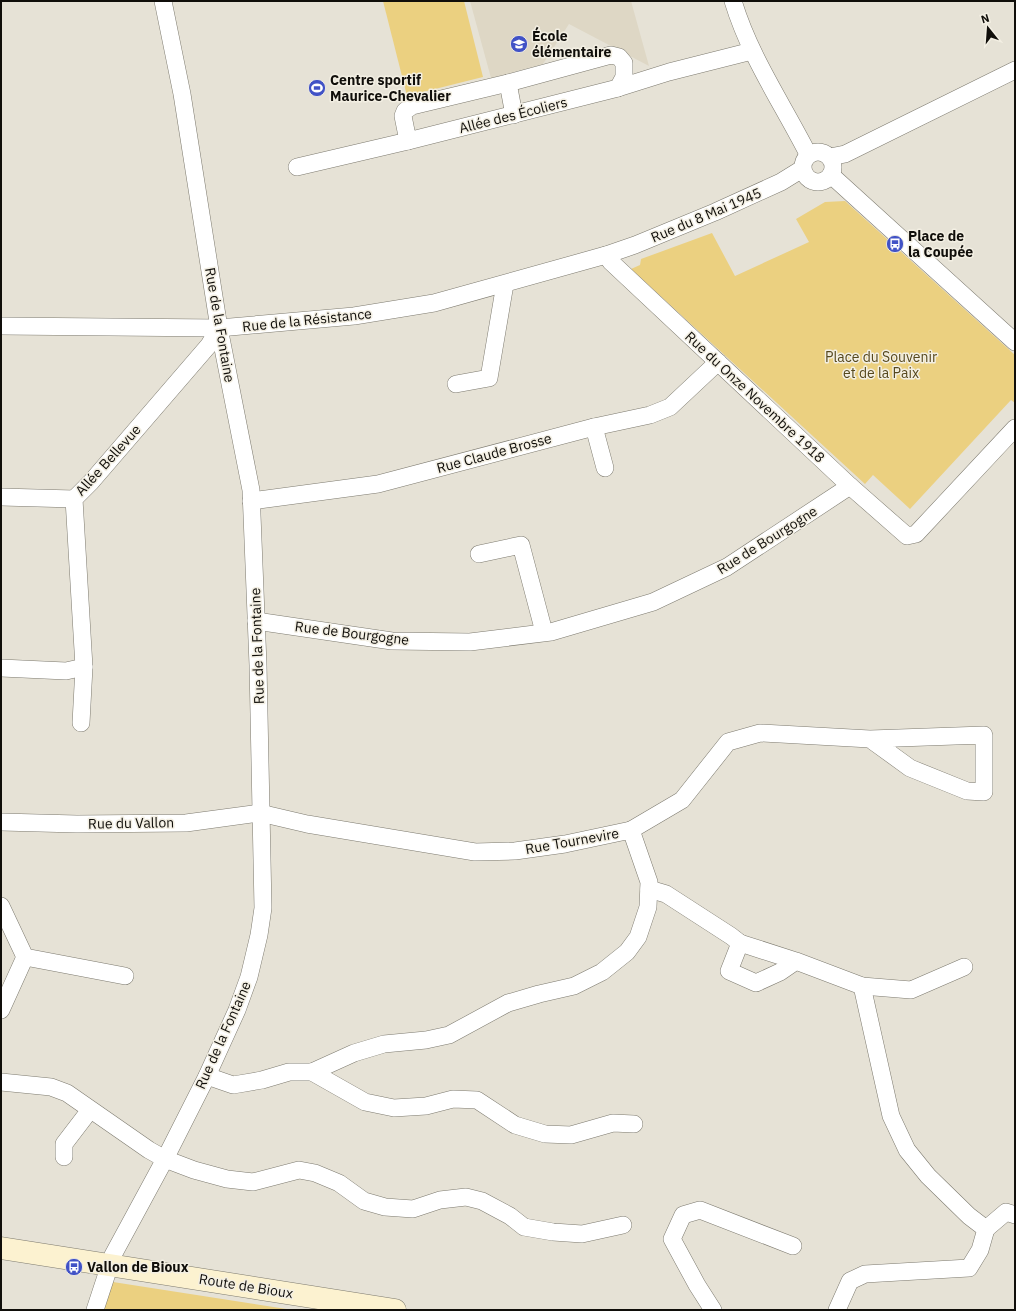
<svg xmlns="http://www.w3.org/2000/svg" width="1016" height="1311" viewBox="0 0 1016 1311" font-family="'IBM Plex Sans',sans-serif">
	<rect width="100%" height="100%" fill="#e6e2d6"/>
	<path fill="#ded7c5" d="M470,1H631L649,66L569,24L543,64L491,78Z"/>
	<g fill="#ebd080">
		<path d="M383,1H464L483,77L407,96Z"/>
		<path d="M845,201L1015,355V403L1011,400L910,509L873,475L865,484L631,269L640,265L641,259L712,233L735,276L809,242L796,219L825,202Z"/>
		<path d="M113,1282L293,1310H101Z"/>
	</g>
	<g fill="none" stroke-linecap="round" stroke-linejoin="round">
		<defs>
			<g id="street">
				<path d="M733,1C750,57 782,103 808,154"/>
				<path d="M611,55L619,57L624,63V77L618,88L408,141L403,116L405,111L412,106L508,83Z"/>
				<path d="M508,83L514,115"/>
				<path d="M618,88L669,72L752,51"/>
				<circle cx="818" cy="167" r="15"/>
				<path d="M830,157L845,154L1015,70"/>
				<path d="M297,167L408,141"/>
				<path d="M831,175L1015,342"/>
				<path d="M606,255L611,262L850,486L907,536L916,534L1015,428"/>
				<path d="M1,326L219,328L354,316L434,303L606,255L635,245L715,212L781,182L802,169"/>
				<path d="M456,384L489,378L505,284"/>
				<path d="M594,427L605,468"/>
				<path d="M1,497L74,499"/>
				<path d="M251,501L378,484L594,427L650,415L670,407L718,362"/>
				<path d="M479,554L521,545L544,632"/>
				<path d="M256,621L392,641L470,642L551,632L653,602L727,567L850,486"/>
				<path d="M1,668L66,671L84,667"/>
				<path d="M81,723L84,667L74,499L91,482L209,345L219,328"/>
				<path d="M1,822L77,824L186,823L260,813L307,824L475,852L515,851L565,844L631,830L649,882L648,907L638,937L627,952L602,972L574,986L539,994L508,1003L449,1035L426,1040L384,1044L354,1053L312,1072"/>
				<path d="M631,830L682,800L728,742L760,733L870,739L984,735V792L967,791L910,768L870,739"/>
				<path d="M649,889L666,894L731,936L740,943"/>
				<path d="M1,906L25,957L125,976"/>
				<path d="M796,961L780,972L756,983L729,971L740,943L796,961L862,986L911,990L964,967"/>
				<path d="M1,1010L25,957"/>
				<path d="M207,1076L233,1085L262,1080L289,1072H312L365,1102L394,1108L426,1106L453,1099L477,1100L515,1125L545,1134L571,1135L613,1123L634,1124"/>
				<path d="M1,1082L51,1087L67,1093L149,1150L165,1159L194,1170L227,1179L253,1182L299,1170L315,1173L339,1183L364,1201L385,1207L413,1209L440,1200L466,1197L482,1201L510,1216L524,1227L553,1232L582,1234L623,1225"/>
				<path d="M64,1157V1144L90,1110"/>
				<path d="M986,1229L1006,1212L1015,1215"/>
				<path d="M95,1310L113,1255L165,1159L207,1076L237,1010L249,977L259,935L263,908L258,665L251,490L219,328L182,94L163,1"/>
				<path d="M713,1310L697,1285L672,1239L683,1215L700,1210L793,1246"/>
				<path d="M837,1310L850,1281L865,1274L969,1268L980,1250L986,1229L969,1216L928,1176L907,1150L891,1116L862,986"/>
			</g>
			<path id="secondary" d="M1,1248L395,1310"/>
		</defs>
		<use href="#street" stroke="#7d7a6f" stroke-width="18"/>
		<use href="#secondary" stroke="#7d7a6f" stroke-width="23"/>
		<use href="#street" stroke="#fff" stroke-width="17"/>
		<use href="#secondary" stroke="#fcf2d0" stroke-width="22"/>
	</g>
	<defs>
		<symbol id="school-disc" viewBox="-11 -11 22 22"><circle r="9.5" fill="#4152c6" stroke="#f3efe3"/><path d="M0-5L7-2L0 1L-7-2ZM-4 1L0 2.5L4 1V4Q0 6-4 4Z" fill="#fff"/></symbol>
		<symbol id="stadium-disc" viewBox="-11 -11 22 22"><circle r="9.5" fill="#4152c6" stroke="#f3efe3"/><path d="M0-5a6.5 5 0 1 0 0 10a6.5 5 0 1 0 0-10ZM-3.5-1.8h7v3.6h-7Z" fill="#fff"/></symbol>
		<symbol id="bus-disc" viewBox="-11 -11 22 22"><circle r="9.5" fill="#4152c6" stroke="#f3efe3"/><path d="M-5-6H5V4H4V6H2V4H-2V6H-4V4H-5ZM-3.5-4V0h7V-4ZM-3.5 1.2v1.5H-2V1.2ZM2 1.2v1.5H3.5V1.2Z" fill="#fff"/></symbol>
	</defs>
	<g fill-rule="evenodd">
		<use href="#school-disc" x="509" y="34" width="20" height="20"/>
		<use href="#stadium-disc" x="307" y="78" width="20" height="20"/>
		<use href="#bus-disc" x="885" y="234" width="20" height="20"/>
		<use href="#bus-disc" x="64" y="1257" width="20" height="20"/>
	</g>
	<g text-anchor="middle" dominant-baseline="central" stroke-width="3" stroke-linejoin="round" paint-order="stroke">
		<g font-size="14" font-weight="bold" fill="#100e0a" stroke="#f3efe3" text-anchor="start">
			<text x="532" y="36">École<tspan x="532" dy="16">élémentaire</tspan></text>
			<text x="330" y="80">Centre sportif<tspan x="330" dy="16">Maurice-Chevalier</tspan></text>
			<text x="908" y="236">Place de<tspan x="908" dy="16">la Coupée</tspan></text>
			<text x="87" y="1267">Vallon de Bioux</text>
		</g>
		<g font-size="14" fill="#100e0a" stroke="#f3efe3">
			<text transform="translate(513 115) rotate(-14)">Allée des Écoliers</text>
			<text transform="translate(706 215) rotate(-23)">Rue du 8 Mai 1945</text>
			<text transform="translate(307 320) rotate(-6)">Rue de la Résistance</text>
			<text transform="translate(220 325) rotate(80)">Rue de la Fontaine</text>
			<text transform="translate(755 397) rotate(43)">Rue du Onze Novembre 1918</text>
			<text transform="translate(494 453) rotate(-15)">Rue Claude Brosse</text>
			<text transform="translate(108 460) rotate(-48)">Allée Bellevue</text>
			<text transform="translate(767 540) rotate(-32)">Rue de Bourgogne</text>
			<text transform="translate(352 633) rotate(7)">Rue de Bourgogne</text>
			<text transform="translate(257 646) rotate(-92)">Rue de la Fontaine</text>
			<text transform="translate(131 823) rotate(-1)">Rue du Vallon</text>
			<text transform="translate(572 841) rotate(-10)">Rue Tournevire</text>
			<text transform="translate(223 1035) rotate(-66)">Rue de la Fontaine</text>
			<text transform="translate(246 1286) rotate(9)">Route de Bioux</text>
		</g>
		<g font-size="14" fill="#56481d" stroke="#f3efe3">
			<text x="881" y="357">Place du Souvenir<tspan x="881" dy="16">et de la Paix</tspan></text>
		</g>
	</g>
	<rect width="1016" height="1311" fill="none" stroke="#100e0a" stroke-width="4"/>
	<g transform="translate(988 28) rotate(343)" stroke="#f3efe3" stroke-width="3" paint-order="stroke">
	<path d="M0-3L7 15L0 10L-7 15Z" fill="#100e0a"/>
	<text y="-6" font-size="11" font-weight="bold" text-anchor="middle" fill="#100e0a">N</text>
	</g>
</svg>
